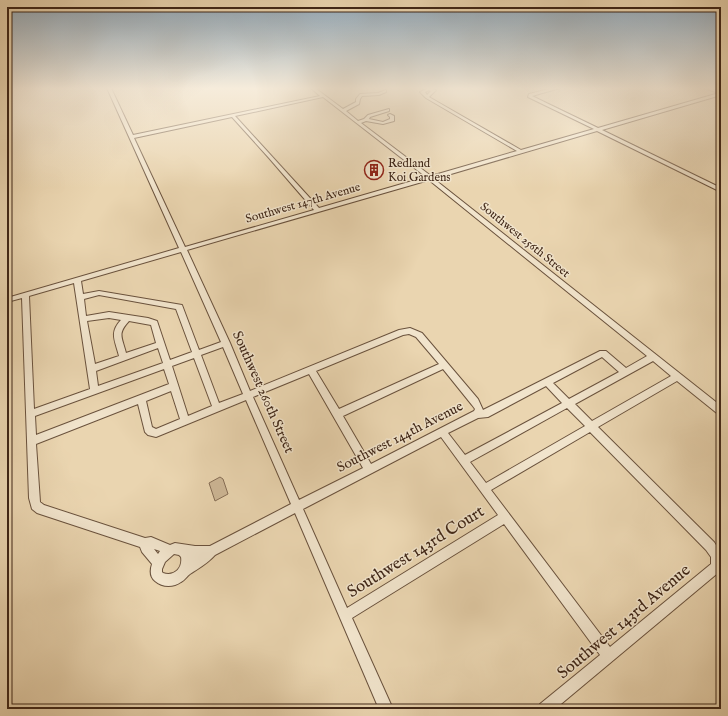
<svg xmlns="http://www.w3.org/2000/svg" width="728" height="716" viewBox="0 0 728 716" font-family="'IM FELL English',serif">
	<rect width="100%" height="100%" fill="#ead5b0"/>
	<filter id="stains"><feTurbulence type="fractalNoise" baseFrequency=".005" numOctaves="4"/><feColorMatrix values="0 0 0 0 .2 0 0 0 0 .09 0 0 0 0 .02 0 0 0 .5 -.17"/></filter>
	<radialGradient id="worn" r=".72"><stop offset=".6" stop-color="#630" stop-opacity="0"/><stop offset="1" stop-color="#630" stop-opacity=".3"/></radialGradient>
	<path fill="#cdb796" stroke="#866e56" d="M220,477L223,479L228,494L215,501L209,483Z"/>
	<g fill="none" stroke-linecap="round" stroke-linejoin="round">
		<defs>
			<path id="minor" d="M107,88H111L133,135L320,96L311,88H315L343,109L356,102V99L360,94L378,93L386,90V92L379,95L362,96L360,99L359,104L346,111L358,121L364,119L368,115L389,109V111L370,117L369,119L383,122L390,119V117L388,115L390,114L394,116V121L383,124L366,121L361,123L431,176L517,151L426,98L420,92L428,88L436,90L429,97L521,150L594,129L528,97L529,94L553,88H560L532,96L598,128L719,93L704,88H710L721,92V95L602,130L721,188V192L597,131L434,179L721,406V415L718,414L677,381L598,427L714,542C720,551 724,561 719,572L555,709H538L540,704L600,655L504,524L352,618L393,709H379L295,513L215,555C208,563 199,568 190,574C187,576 185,580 181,582C174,587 163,588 155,581C150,577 150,570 152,564L142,552L140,547L37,513L32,509L29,498L22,298L7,302V298L179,248ZM429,90L431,91L427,95L425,92ZM323,97L426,177L319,208L235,116ZM232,117L269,158L314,210L185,247L134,138ZM429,180L647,356L626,368L606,351H600L483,410L478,399L422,333L410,328L399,330L250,391L230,343L187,250ZM181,252L221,342L199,350L182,305L99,291L83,294L81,281ZM74,283L90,389L34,409L29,296ZM99,295L176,309L192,352L170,360L157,321L148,318L109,312L86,316L84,299ZM109,318L121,320C109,333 115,340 119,356L95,364L87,321ZM129,321L151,325L156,343L126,353C122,337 117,334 129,321ZM409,334L416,337L439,364L339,409L316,371L403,335ZM223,347L243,394L219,403L201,355ZM158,348L163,363L98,386L96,371ZM602,357L619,372L569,399L553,383ZM194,358L212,406L188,416L172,366ZM653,361L671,376L592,421L575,404ZM164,369L169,384L36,435L35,416ZM443,369L472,405L475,409L474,411L371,464L343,416ZM309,374L363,468L299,500L253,397ZM546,386L562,403L465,455L448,433L478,418L488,417ZM171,391L180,419L156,429L152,427L146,401ZM246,400L291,504L210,546H195L175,543L170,545L151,537L145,538L44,505L40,502L36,444L138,404L145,432L148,435L156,437ZM567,408L585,426L486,483L470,462ZM590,432L706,550L711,557V564L610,647L491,490ZM441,437L498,515L347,608L303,509ZM154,549L160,551L158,554ZM174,554L179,555L181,557C183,568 174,577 163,573L162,572V569L165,562Z"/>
		</defs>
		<use href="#minor" stroke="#6a523d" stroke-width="2"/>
		<use href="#minor" fill="#f1e4cc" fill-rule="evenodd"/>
	</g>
	<linearGradient id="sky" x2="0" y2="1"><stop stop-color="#91aabd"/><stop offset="0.47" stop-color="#f6ecdb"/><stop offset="1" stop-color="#f6ecdb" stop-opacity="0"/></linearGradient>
	<rect width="728" height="188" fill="url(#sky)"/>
	<defs>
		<symbol id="building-ring" viewBox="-11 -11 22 22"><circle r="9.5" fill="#f1e4cc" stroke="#8f2418" stroke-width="1.5"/><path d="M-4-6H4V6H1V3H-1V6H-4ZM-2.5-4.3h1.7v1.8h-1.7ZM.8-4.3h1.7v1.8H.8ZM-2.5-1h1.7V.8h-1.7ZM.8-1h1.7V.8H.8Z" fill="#8f2418"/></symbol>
	</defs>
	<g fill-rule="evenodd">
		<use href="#building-ring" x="363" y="159" width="22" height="22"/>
	</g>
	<g text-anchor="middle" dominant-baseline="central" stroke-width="3" stroke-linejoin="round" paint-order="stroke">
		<g font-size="12" fill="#3f2617" stroke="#f1e4cc" text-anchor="start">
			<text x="388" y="163">Redland<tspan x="388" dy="14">Koi Gardens</tspan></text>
		</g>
		<g font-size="12" fill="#3f2617" stroke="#f1e4cc">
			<text transform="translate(303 203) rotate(-16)">Southwest 147th Avenue</text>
			<text transform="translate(525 240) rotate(39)">Southwest 256th Street</text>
		</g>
		<g font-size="14" fill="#3f2617" stroke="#f1e4cc">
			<text transform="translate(263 392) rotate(66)">Southwest 260th Street</text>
			<text transform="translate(400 437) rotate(-27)">Southwest 144th Avenue</text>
		</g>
		<g font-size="17" fill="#3f2617" stroke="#f1e4cc">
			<text transform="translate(416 552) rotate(-32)">Southwest 143rd Court</text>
			<text transform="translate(624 622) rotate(-40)">Southwest 143rd Avenue</text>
		</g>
	</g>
	<rect width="728" height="716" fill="none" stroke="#ead5b0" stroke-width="24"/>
	<rect x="8" y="8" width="712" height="700" fill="none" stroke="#3f2617" stroke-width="2"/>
	<rect x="12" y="12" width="704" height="692" fill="none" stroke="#3f2617"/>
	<rect width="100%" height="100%" filter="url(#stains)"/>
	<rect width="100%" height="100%" fill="url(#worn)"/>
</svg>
